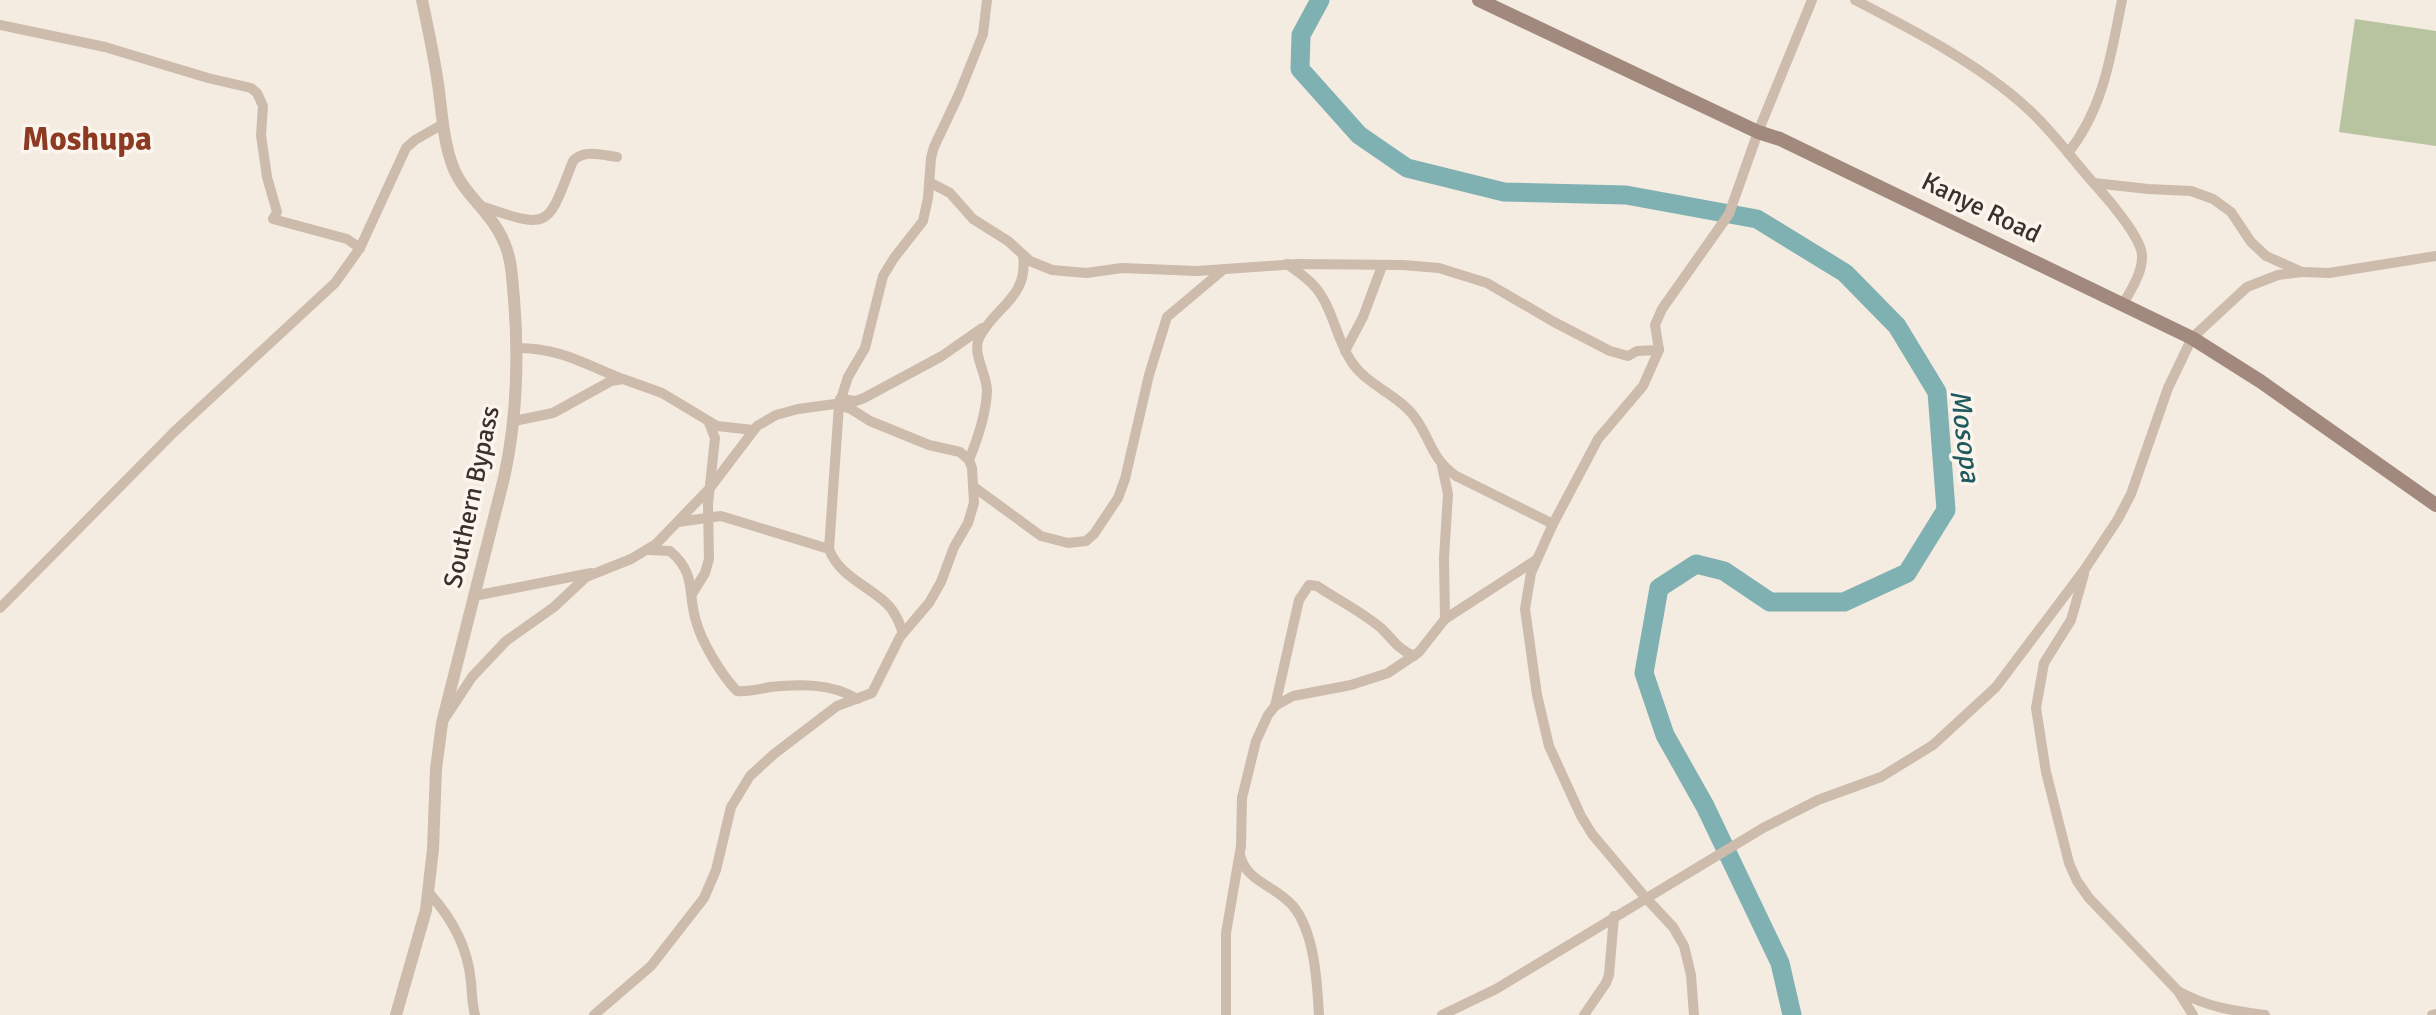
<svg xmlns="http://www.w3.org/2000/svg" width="2436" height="1015" viewBox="0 0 2436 1015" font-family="Signika,sans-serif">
	<rect width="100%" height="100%" fill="#f4ebe1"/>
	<path fill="#b8c4a0" d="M2355,19L2436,31V146L2339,132Z"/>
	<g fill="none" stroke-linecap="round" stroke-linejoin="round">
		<path stroke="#7fb0b2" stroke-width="19" d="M1320,0L1301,35L1300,69L1359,135L1407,168L1504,192L1626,195L1757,219L1845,273L1897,326L1937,392L1946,510L1907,573L1844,602H1770L1724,571L1696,564L1659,588L1644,673L1665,735L1705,806L1780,963L1792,1015"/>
		<g stroke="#cdbbac" stroke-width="10">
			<path d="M1855,0C1913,30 1979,64 2027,108C2054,132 2074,162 2098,188C2110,201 2141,238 2142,255C2143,272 2131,290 2123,304"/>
			<path d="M0,25L105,47L208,78L251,88L257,93L263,106L261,135L267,177L277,212L273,219L347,239L360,248"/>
			<path d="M2068,153C2104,108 2111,54 2122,0"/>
			<path d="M929,182L950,193L973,219L1008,241L1030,261L1052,270L1086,273L1122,268L1197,271L1297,264L1403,265L1439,268L1487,283L1554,322L1610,351L1628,356L1637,351L1659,350"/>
			<path d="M2094,183L2148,189L2191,191L2213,199L2231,212L2251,242L2266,256L2302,272L2329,273L2436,256"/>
			<path d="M481,206C551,230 547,228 573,161C584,149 602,155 617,157"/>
			<path d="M1287,264C1297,271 1308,278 1316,288C1333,309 1336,338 1351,361C1367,386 1400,395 1416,419C1432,442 1431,458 1456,476L1553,524"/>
			<path d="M517,348C560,348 582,363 620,378"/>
			<path d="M1345,351L1363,317L1382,266"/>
			<path d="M840,399L856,401L864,398L942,356L982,328"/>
			<path d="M514,421L553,413L611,381L623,379L662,393L717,426L753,430"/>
			<path d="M969,460C978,438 986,415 987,391C987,374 972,354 979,338C995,306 1029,298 1023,255"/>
			<path d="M1442,466L1448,494L1444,558L1445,619"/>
			<path d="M974,487L1041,536L1068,543L1086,541L1094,534L1118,498L1125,479L1149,375L1167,317L1224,269"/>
			<path d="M678,522L721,516L829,549"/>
			<path d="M648,550L670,551C697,574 687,592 696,621C701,641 722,676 737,691C748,692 759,689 770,687C799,684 832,683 857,699"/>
			<path d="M2084,574L2071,620L2044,663L2036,708L2046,772L2069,863L2077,881L2089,898L2178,991L2193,1015"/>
			<path d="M692,594L705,573L709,559L708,504L715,438L709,423"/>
			<path d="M474,596L591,573"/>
			<path d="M0,608L174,432L335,283L360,248L406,148L415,140L443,124"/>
			<path d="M903,633C899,622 895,611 886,603C867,585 839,576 829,549L839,405L848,377L865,348L883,276L894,258L923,221L928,198L931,158L934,147L959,94L983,34L987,0"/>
			<path d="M1275,706L1299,600L1309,585L1317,586C1338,600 1362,612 1381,628C1394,640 1396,648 1414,656"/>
			<path d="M445,718L472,677L506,641L554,607L586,577L631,559L656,544L710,488L757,426L776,415L798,409L835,404L851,409L870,421L929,445L960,452L969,460L972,468L974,503L968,523L954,547L941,582L929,603L900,637L872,693L837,706L774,754L750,776L731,807L716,870L704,898L651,966L594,1015"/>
			<path d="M1240,855C1247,883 1274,884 1293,906C1315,933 1317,982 1319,1015"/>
			<path d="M429,893C451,917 468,948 471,982C472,993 472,1004 475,1015"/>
			<path d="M2180,992C2207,1007 2234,1011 2265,1015"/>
			<path d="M1226,1015V933L1241,846L1242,798L1256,741L1268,715L1275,706L1293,696L1351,685L1388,673L1419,652L1445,619L1536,560"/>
			<path d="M1442,1015L1496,989L1763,828L1818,800L1881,777L1933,745L1996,687L2085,569L2118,519L2131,494L2168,388L2192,338L2247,287L2278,275L2302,272"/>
			<path d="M1584,1015L1606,983L1609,975L1614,916"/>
			<path d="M1694,1015L1691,975L1684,946L1673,927L1645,897L1592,834L1581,816L1549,746L1537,695L1525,609L1531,573L1553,524L1598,439L1643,386L1659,350L1655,325L1662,309L1729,214L1758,132L1812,0"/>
			<path d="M2432,1015L2436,1014"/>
		</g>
		<path stroke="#cdbbac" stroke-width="12" d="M396,1015L426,910L433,849L436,769L442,723L504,478C517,418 519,360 514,299C512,279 512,260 504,242C492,213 464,195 453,167C443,141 442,111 438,84C434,56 428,28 422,0"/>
		<path stroke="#a18a7d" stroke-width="14" d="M1479,0L1758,132L1780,139L2192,338L2260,381L2436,505"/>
	</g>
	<g text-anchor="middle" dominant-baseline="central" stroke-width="7" stroke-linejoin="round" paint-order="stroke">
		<g font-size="26" fill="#3b302b" stroke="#fbf5ee">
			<text transform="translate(1981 208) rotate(26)">Kanye Road</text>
			<text transform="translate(472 497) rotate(-78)">Southern Bypass</text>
		</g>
		<g font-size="28" font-style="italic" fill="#1f5a5e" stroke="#fbf5ee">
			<text transform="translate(1965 436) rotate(83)">Mosopa</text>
		</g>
		<g font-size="33" font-weight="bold" fill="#8c3b22" stroke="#fbf5ee">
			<text x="87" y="139">Moshupa</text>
		</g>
	</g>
</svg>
